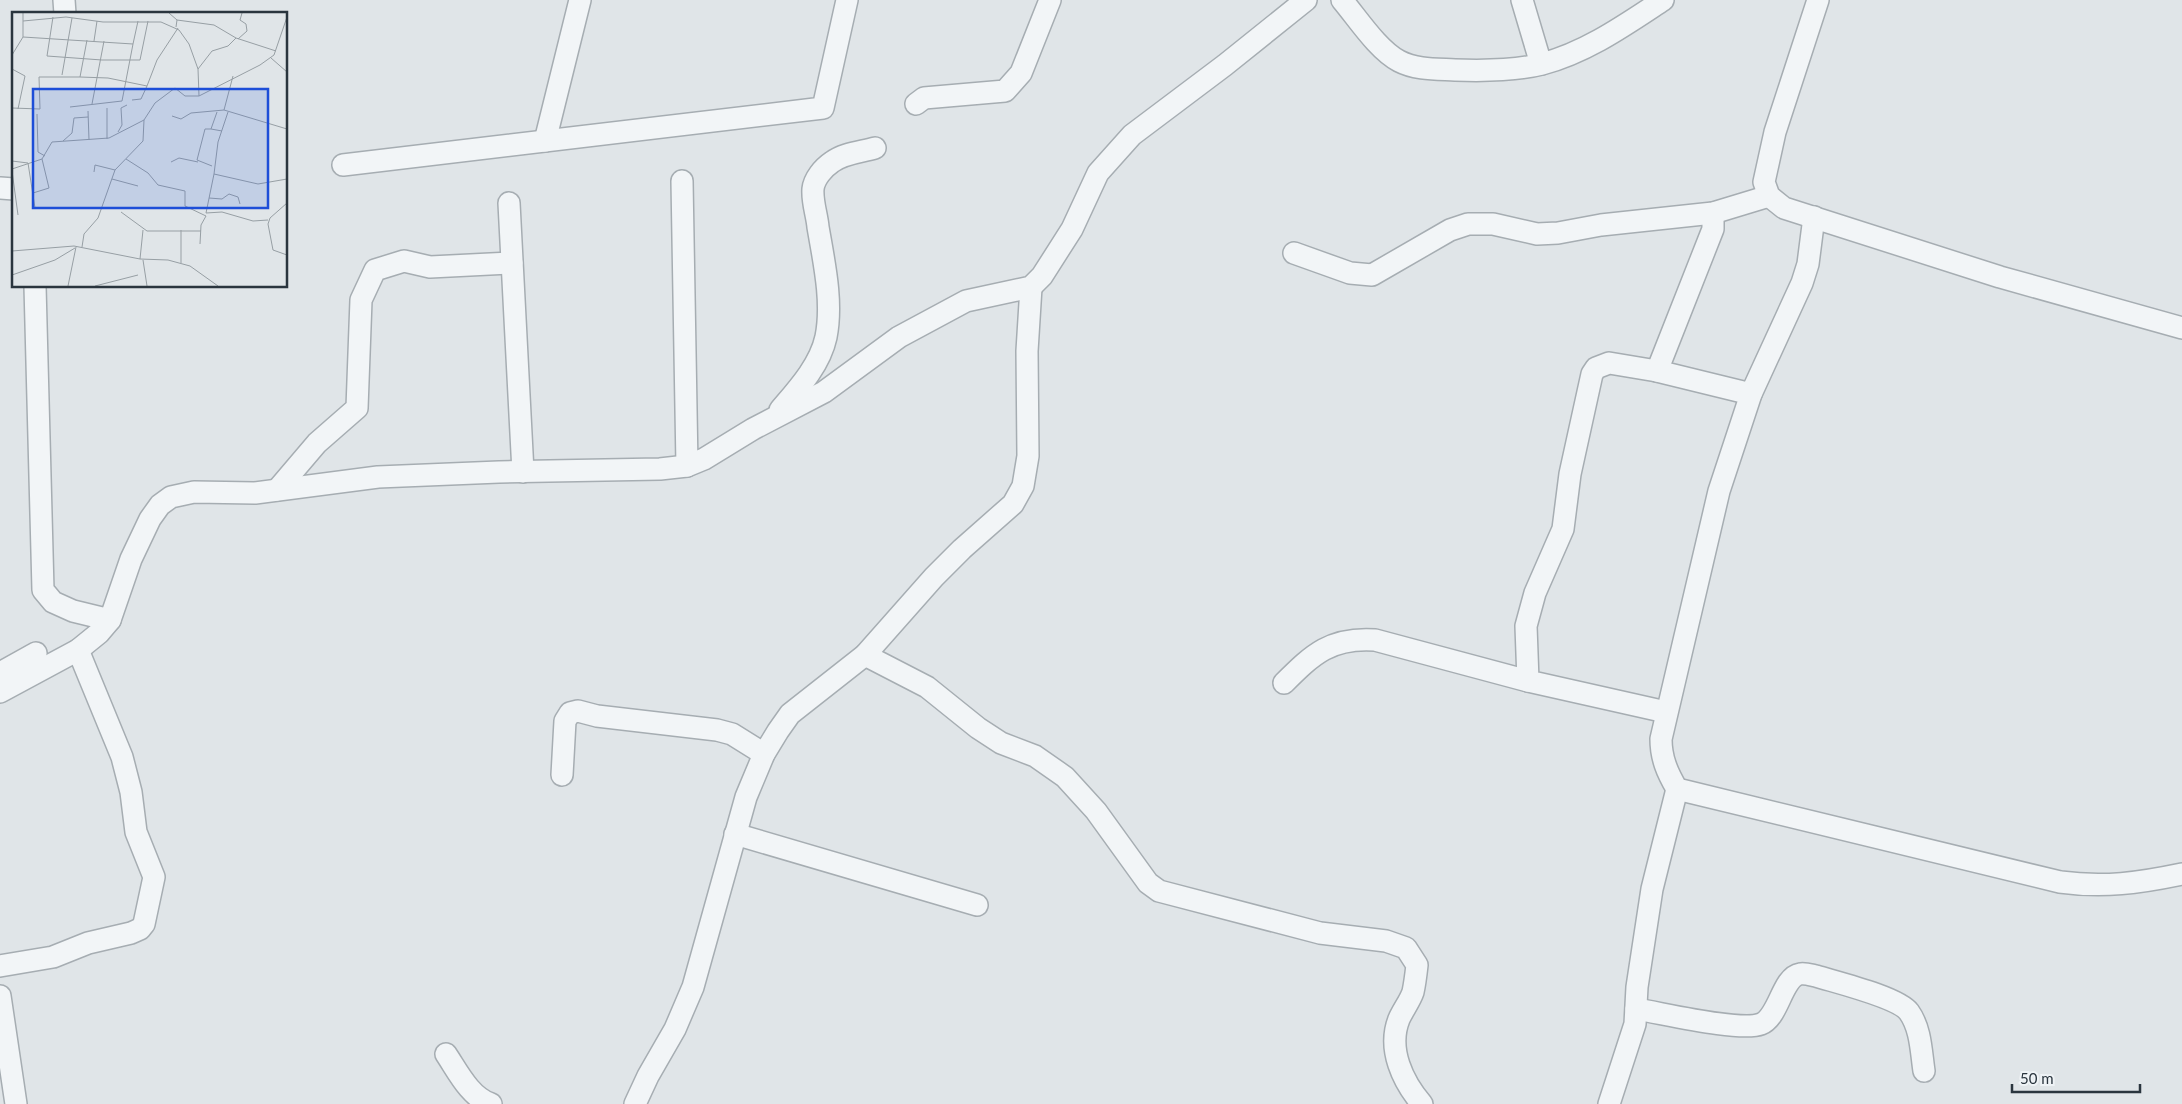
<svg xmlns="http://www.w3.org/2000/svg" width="2182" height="1104" viewBox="0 0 2182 1104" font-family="Lato,sans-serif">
	<rect width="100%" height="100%" fill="#e0e5e8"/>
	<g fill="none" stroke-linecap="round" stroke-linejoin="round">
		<defs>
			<g id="minor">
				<path d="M64,0L65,14"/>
				<path d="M1342,0C1358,19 1378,50 1399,61C1416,70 1437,69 1455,70C1483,71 1515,71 1542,64C1587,52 1625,25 1663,0"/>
				<path d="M1522,0L1541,64"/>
				<path d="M1818,0L1775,132L1764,182L1769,196L1784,208L2000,277L2182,328"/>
				<path d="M916,104L924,98L1005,91L1021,73L1050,0"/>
				<path d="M545,141L580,0"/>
				<path d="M343,165L823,108L847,0"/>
				<path d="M682,181L687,466"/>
				<path d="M0,188L14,189"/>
				<path d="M509,203L523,472"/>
				<path d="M1713,213V229L1657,371L1751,394"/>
				<path d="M1814,217L1808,264L1802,283L1751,394L1719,491L1661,739C1661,758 1667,772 1677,789L2060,882C2104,888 2139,883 2182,874"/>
				<path d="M1294,253L1350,273L1372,275L1450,230L1468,224H1493L1537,234L1558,233L1601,225L1713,213L1769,196"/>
				<path d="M35,286L43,590L53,602L73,611L110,620"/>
				<path d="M1657,371L1609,363L1596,368L1592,374L1570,474L1563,529L1535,593L1526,626L1528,681L1666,712"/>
				<path d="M780,410C798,389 820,365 826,337C833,302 824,262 818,227C817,215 812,202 813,189C814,179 823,168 832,162C844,153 861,152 875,148"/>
				<path d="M277,490L317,443L357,408L361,300L375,270L404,261L430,267L512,263"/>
				<path d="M865,655L927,687L978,728L1001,743L1035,756L1065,777L1096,811L1148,883L1159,891L1320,933L1386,941L1406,948L1417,965C1416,974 1415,983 1413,992C1410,1001 1403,1010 1399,1019C1387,1049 1403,1082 1422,1104"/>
				<path d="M0,673L36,653"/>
				<path d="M1284,683C1313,654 1331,637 1375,640L1528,681"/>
				<path d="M0,692L78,650L99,633L110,620L131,559L150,519L160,505L171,497L194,492L255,493L378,477L499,472L660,469L687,466L704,459L753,429L824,392L899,337L966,301L1031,287L1042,276L1072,229L1098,173L1132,135L1225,65L1306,0"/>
				<path d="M562,775L565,721L570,713L578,711L597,716L717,730L732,734L764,754"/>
				<path d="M735,834L977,905"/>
				<path d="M0,966L53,957L88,943L131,933L140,929L144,924L154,877L136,832L131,792L122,757L78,650"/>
				<path d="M0,996L16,1104"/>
				<path d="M1636,1009C1662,1013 1740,1032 1761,1024C1779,1017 1782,977 1800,974C1805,973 1811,975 1816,976C1835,982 1898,997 1909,1012C1921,1029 1921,1051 1924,1071"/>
				<path d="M446,1054C458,1072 470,1097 491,1104"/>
				<path d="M635,1104L648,1076L675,1029L693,987L746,797L764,754L778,731L790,714L865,655L934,577L962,549L1013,504L1023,486L1028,456L1027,351L1031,287"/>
				<path d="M1609,1104L1635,1024L1637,987L1652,889L1677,789"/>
			</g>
		</defs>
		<use href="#minor" stroke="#a6adb2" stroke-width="24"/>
		<use href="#minor" stroke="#f2f5f7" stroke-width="21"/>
	</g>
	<g transform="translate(12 12)">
		<rect width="275" height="275" fill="#e0e5e8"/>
		<path fill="none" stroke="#979fa4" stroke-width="1" d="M157,1L165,8L164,15M41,5L35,44L90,48H128L136,9M165,8L202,13L224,26M11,9L54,5L91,10H149L167,18L177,32L186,57M11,25L121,32L110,89L58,95M226,27L235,19L234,12L228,8L230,1M82,29L85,9M121,32L126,9M0,43L11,25V1M259,46L275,60M0,57L13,64L6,97M50,63L60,6M221,64L212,98L275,117M68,65L96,66L135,74L129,87L120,88M135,74L145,48L166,16M187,84L186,57L200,39L216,34L224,26L264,39M80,92L92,29M0,96L28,97L27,65H68L75,28M95,96V127M76,99L77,128M205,100L199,117L210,119M216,100L206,130L202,162L246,172L275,167M25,102L26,140L33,144M160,104L169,107L179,101L212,98M199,117H193L185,148L200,154M106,120L110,113L109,96L115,93M51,129L60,121L62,106L76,105M114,147L136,161L146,173L173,179V194L194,204M0,149L16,151L23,196M159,150L167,146L186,150M0,157L30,147L40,130L97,126L132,108L143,91L163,76L173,84H187L248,53L262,43L275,5M0,159L6,203M82,160L83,153L103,158M202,162L194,201L210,200L241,209L256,208M100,167L126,174M21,181L37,176L30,147M197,186L210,187L217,182L226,185L228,192M275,191L258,206L256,212L261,238L275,243M109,200L135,219H189M188,232L189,213L194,204M70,235L72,222L86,206L103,158L131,129L132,108M0,239L62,234L128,247L156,248L178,254L206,274M128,247L131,218M131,248L135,274M169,251V218M0,263L43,248L63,236M56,274L64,235M83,274L126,263"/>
		<path fill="#1d4ed8" fill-opacity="0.15" stroke="#1d4ed8" stroke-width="2.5" d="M21,77H256V196H21Z"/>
		<rect width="275" height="275" fill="none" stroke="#2a353e" stroke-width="2.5"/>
	</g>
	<path d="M2012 1084v8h128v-8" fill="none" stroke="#2a353e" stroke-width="2.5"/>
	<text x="2020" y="1084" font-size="15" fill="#2a353e" stroke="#eff3f6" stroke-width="4" paint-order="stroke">50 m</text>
</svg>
